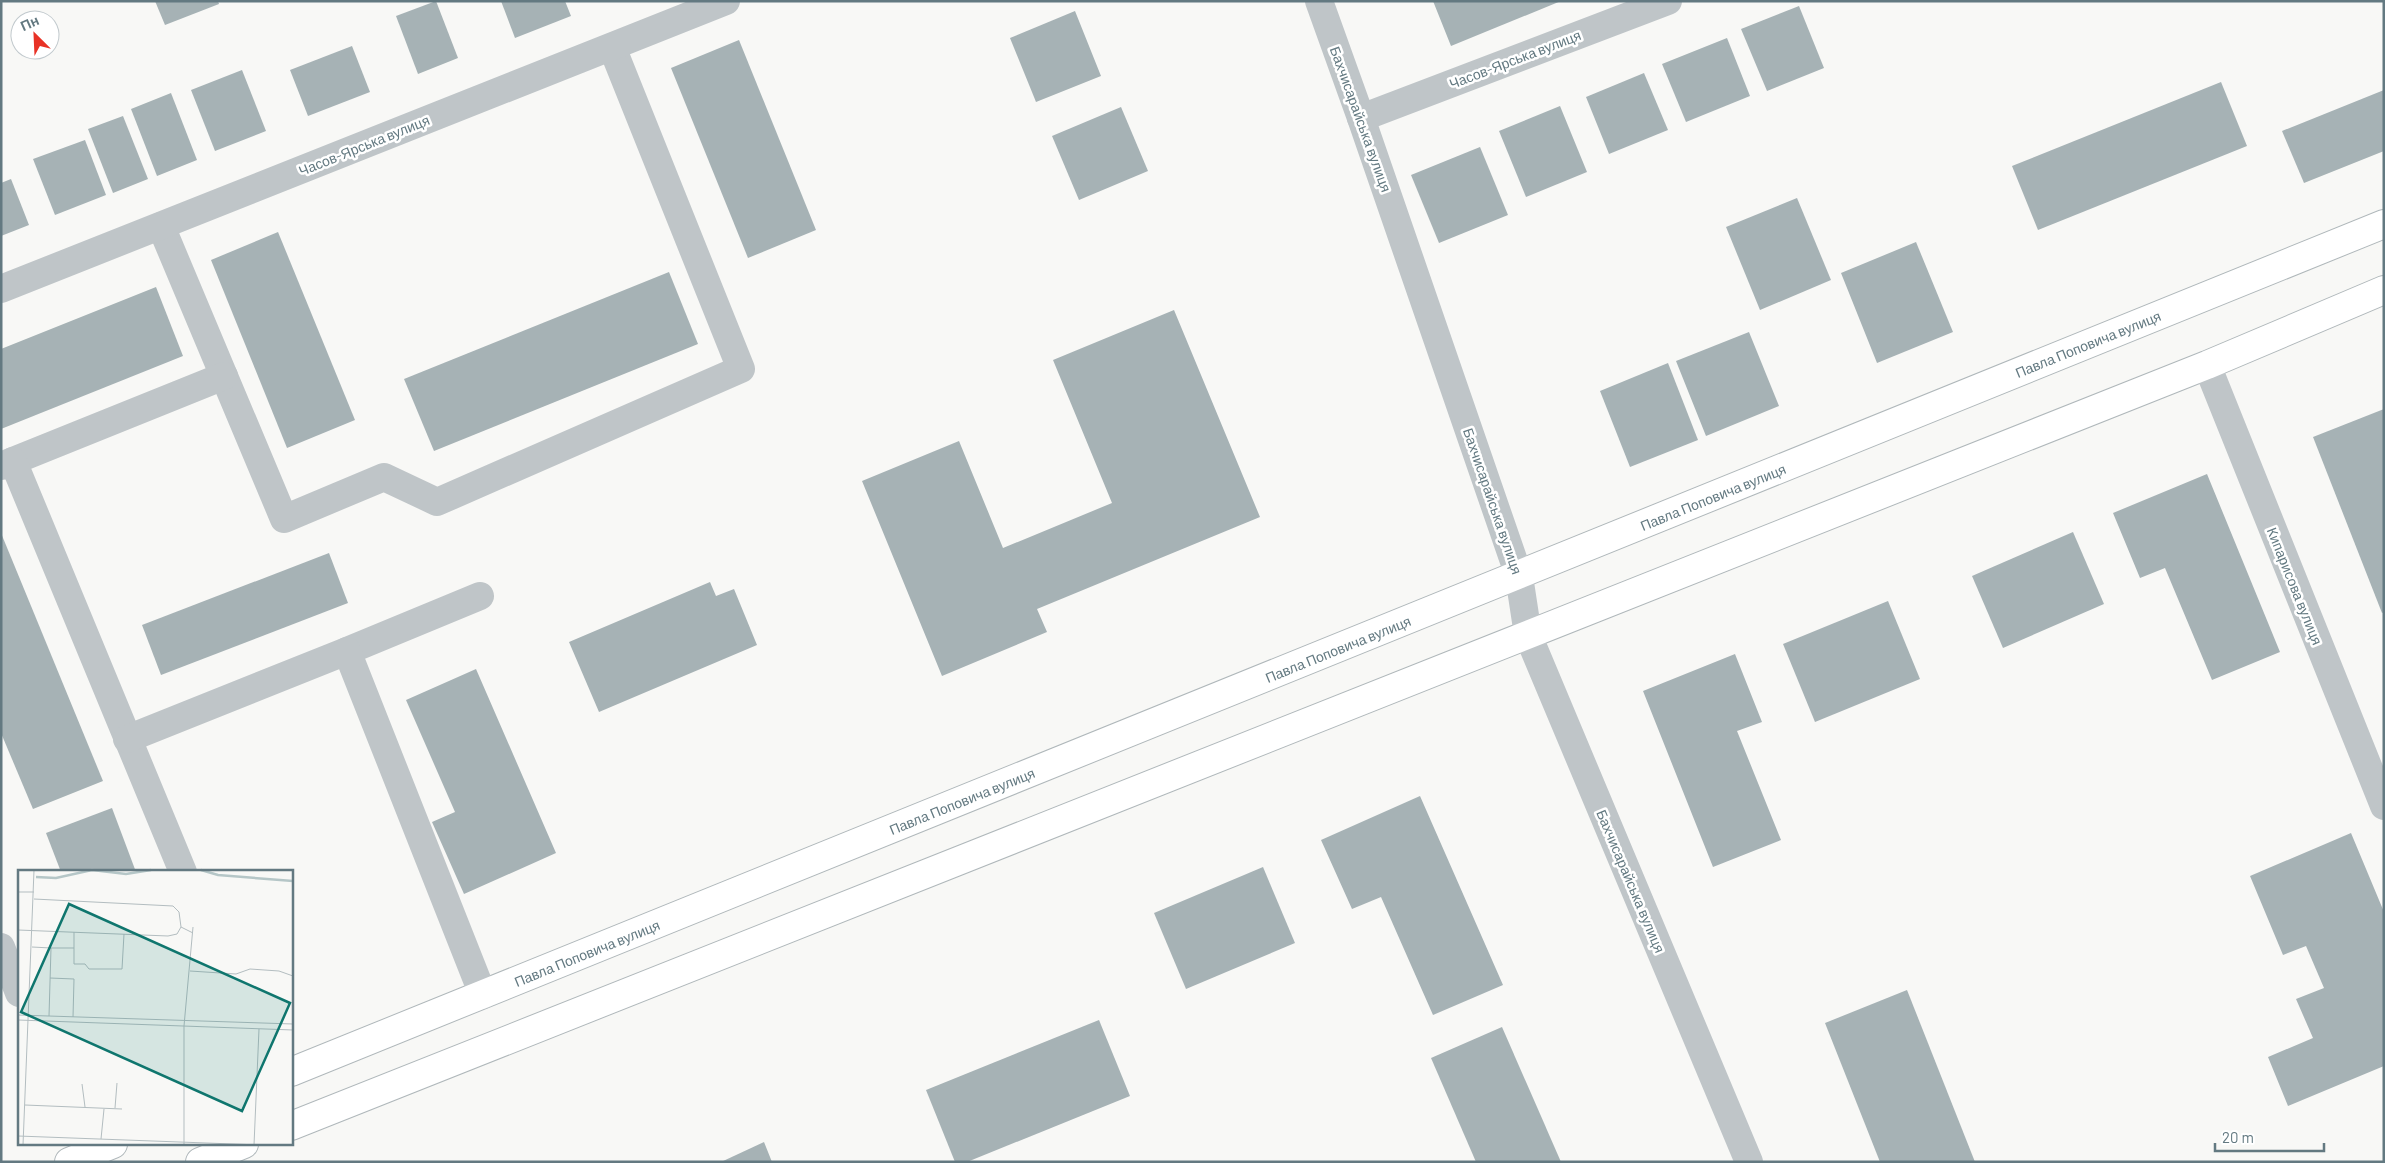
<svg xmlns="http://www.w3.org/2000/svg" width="2385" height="1163" viewBox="0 0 2385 1163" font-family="Barlow,sans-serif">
	<rect width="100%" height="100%" fill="#f8f8f6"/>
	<g fill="#a6b2b5">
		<path d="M155,1H218L219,4L165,25Z"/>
		<path d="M436,1L458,58L418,74L396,16Z"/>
		<path d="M501,1H565L571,16L515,38Z"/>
		<path d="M1433,1H1561L1451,46Z"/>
		<path d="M1799,6L1824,68L1767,91L1741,29Z"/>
		<path d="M1075,11L1101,76L1036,102L1010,38Z"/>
		<path d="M1727,38L1750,96L1686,122L1662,64Z"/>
		<path d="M739,40L816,230L748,258L671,68Z"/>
		<path d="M352,46L370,92L308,116L290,70Z"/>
		<path d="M242,70L266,131L215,151L191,90Z"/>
		<path d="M1644,73L1668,130L1609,154L1586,97Z"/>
		<path d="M2221,82L2247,146L2038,230L2012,166Z"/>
		<path d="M2384,90V151L2304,183L2282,131Z"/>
		<path d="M171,93L197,160L157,176L131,109Z"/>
		<path d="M1560,106L1587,172L1526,197L1499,131Z"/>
		<path d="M1121,107L1148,171L1079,200L1052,136Z"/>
		<path d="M123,116L148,179L113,193L88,129Z"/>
		<path d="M85,140L106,195L55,215L33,159Z"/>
		<path d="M1480,147L1508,215L1439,243L1411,175Z"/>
		<path d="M11,179L29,225L1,236V183Z"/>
		<path d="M1797,198L1831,280L1760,310L1726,227Z"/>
		<path d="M278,232L355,420L287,448L211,260Z"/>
		<path d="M1916,242L1953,332L1877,363L1841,273Z"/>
		<path d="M669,272L698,344L434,451L404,379Z"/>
		<path d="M156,287L183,356L1,429V349Z"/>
		<path d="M1174,310L1260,517L1037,609L1047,632L942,676L862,481L959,441L1003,548L1112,503L1053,360Z"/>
		<path d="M1749,332L1779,406L1706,436L1676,361Z"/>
		<path d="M1668,363L1698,440L1630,467L1600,391Z"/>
		<path d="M2384,409V612L2382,613L2313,437Z"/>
		<path d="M2207,474L2280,652L2212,680L2165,568L2140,578L2113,513Z"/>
		<path d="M2073,532L2104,604L2003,648L1972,576Z"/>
		<path d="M1,533L103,781L33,809L1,733Z"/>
		<path d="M329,553L348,603L161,675L142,625Z"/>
		<path d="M710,582L716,596L734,589L757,645L599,712L569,642Z"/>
		<path d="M1888,601L1920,679L1815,722L1783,644Z"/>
		<path d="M1735,654L1762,722L1737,731L1781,840L1713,867L1643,691Z"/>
		<path d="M476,669L556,853L464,894L432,822L455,812L406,700Z"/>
		<path d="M1420,796L1503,985L1433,1015L1381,897L1352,909L1321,840Z"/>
		<path d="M112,808L136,872H61L46,833Z"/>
		<path d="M2351,833L2384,912V1066L2288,1106L2268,1057L2313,1038L2296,999L2324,988L2306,946L2283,955L2250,876Z"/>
		<path d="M1263,867L1295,943L1186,989L1154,913Z"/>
		<path d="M1907,990L1975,1162H1880L1825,1023Z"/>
		<path d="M1099,1020L1130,1096L967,1162H955L926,1090Z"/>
		<path d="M1502,1027L1561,1162H1476L1431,1058Z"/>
		<path d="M764,1142L772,1162H721Z"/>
	</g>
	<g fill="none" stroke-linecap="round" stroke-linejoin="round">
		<defs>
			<g id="major">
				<path d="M291,1072L2384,224"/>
				<path d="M291,1126L2207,365L2384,290"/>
				<path d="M69,1162L113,1144"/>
				<path d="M200,1162L244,1144"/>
			</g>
		</defs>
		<use href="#major" stroke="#b0b8bb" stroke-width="30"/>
		<g stroke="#bfc5c8" stroke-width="28">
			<path d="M1319,1L1361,118L1519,576L1528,635L1749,1162"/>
			<path d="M1361,118L1668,1"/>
			<path d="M161,226L284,519L384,477L437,502L741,369L612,47"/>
			<path d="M1,289L726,1"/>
			<path d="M2207,365L2384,806"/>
			<path d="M13,461L224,376"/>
			<path d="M1,466L13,461L183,872"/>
			<path d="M347,651L480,596"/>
			<path d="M127,739L347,651L483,995"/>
			<path d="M1,947L19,993"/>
		</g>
		<use href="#major" stroke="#fff" stroke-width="28"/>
	</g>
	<g text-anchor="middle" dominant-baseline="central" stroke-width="5" stroke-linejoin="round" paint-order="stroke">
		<g font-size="14" fill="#637981" stroke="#fff">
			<text transform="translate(1515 59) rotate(-21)">Часов-Ярська вулиця</text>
			<text transform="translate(1361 119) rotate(70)">Бахчисарайська вулиця</text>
			<text transform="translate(364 145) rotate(-22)">Часов-Ярська вулиця</text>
			<text transform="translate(2088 344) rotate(-22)">Павла Поповича вулиця</text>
			<text transform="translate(1713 497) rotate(-22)">Павла Поповича вулиця</text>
			<text transform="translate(1493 501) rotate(71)">Бахчисарайська вулиця</text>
			<text transform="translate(2295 586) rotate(68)">Кипарисова вулиця</text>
			<text transform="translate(1338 649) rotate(-22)">Павла Поповича вулиця</text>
			<text transform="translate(962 801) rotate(-22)">Павла Поповича вулиця</text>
			<text transform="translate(1631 881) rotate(67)">Бахчисарайська вулиця</text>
			<text transform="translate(587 953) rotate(-22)">Павла Поповича вулиця</text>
		</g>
	</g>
	<g transform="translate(18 870)">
		<rect width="275" height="275" fill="#f8f8f6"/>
		<path fill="none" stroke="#b5c6c7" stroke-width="2.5" d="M183,0L200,5L275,11M18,7L38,8L74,0L108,4L133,0"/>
		<path fill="none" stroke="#b3bdc0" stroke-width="1" d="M0,22H16M16,29L155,36L161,42L163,57M0,60L150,66L159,64L163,57L175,63M56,62V94H67L71,99H104L106,64M14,77L33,78L31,146M33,78H56M172,101L218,104L232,99L261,101L275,106M32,108L56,109L55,147M0,145L275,154M0,150L275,160M64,214L67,237M7,235L104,239M97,238L99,213M0,266L242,275M83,269L86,239M5,275L16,0M166,275V156L175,57M236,275L241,159"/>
		<path fill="#0f766e" fill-opacity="0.15" stroke="#0f766e" stroke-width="2.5" d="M51,34L272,133L224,241L3,142Z"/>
		<rect width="275" height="275" fill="none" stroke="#637981" stroke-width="2.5"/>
	</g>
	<rect width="2385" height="1163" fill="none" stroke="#637981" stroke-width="5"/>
	<g transform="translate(35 35) rotate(336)"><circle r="24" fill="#ffffff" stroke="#c1c9cd"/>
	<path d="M0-4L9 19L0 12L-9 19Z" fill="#e83226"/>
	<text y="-8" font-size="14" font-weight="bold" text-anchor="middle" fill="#637981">Пн</text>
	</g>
	<path d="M2215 1143v8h109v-8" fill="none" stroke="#637981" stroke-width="2.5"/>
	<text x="2222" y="1143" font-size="15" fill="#637981" stroke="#ffffff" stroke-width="4" paint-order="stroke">20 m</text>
</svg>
